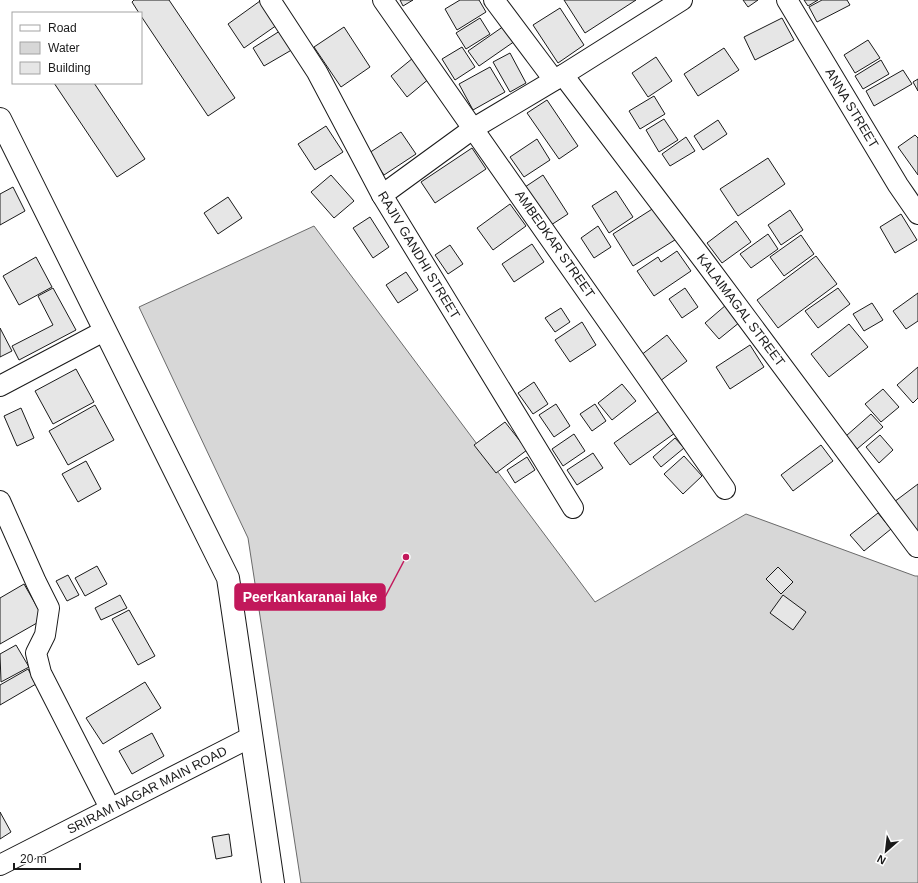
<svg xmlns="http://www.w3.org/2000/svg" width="918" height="883" viewBox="0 0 918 883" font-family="Arial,sans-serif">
	<rect width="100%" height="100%" fill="#fff"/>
	<path fill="#d7d7d7" stroke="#6a6a6a" d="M314,226L595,602L746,514L915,576H918V883H301L248,538L139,307Z"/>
	<g fill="#e6e6e6" stroke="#1a1a1a">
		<path d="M134,0H169L235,98L208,116L141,16V13H139L132,2Z"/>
		<path d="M400,0H413L403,6Z"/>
		<path d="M460,0H479L486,12L457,30L445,9Z"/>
		<path d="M564,0H636L585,33Z"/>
		<path d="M743,0H758L748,7Z"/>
		<path d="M804,0H818L808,6Z"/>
		<path d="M822,0H847L850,5L817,22L809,7Z"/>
		<path d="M260,1L277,25L244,48L228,24Z"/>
		<path d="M560,8L584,45L558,63L533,25Z"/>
		<path d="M480,18L490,34L466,49L456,33Z"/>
		<path d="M782,18L794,40L755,60L744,37Z"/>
		<path d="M504,26L515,41L479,66L468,51Z"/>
		<path d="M344,27L370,67L341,87L314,47Z"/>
		<path d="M283,29L295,48L264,66L253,48Z"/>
		<path d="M868,40L880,58L855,73L844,55Z"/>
		<path d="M462,47L475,67L455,80L442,59Z"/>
		<path d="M724,48L739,70L698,96L684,74Z"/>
		<path d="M510,53L526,83L510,92L493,62Z"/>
		<path d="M656,57L672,81L648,97L632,73Z"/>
		<path d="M413,58L430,78L407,97L391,76Z"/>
		<path d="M881,60L889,74L863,89L855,76Z"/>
		<path d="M490,67L505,92L473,110L459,84Z"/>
		<path d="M903,70L912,84L874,106L866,91Z"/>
		<path d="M918,79V91L913,82Z"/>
		<path d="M54,83H94L145,159L117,177Z"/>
		<path d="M654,96L665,114L640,129L629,111Z"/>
		<path d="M547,100L578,146L559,159L527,113Z"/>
		<path d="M664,119L678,140L659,152L646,130Z"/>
		<path d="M718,120L727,134L703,150L694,136Z"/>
		<path d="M326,126L343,152L315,170L298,144Z"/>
		<path d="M401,132L416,154L384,175L369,153Z"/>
		<path d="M915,135L918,138V175L898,147Z"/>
		<path d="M686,137L695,151L670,166L662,154Z"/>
		<path d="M537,139L550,160L524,177L510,157Z"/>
		<path d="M472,148L486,169L435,203L421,182Z"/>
		<path d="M768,158L785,184L738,216L720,189Z"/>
		<path d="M331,175L354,201L334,218L311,192Z"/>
		<path d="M543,175L568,214L551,225L525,187Z"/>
		<path d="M13,187L25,211L0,225V194Z"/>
		<path d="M616,191L633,217L609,233L592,206Z"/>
		<path d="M228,197L242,218L218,234L204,213Z"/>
		<path d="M510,204L526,226L493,250L477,228Z"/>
		<path d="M657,206L678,238L633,266L613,234Z"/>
		<path d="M790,210L803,230L781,245L768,225Z"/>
		<path d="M901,214L917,240L895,253L880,227Z"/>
		<path d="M370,217L389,247L373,258L353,228Z"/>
		<path d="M736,221L751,242L722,263L707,243Z"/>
		<path d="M598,226L611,247L594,258L581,238Z"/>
		<path d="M768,234L778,249L751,268L740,254Z"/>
		<path d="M801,235L814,254L784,276L770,257Z"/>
		<path d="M532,244L544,262L514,282L502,264Z"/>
		<path d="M450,245L463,264L448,274L435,255Z"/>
		<path d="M677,251L691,271L654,296L637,271L658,257L661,262Z"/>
		<path d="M816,256L837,284L778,328L757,300Z"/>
		<path d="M36,257L52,287L19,305L3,276Z"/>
		<path d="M406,272L418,290L398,303L386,285Z"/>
		<path d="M53,288L76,330L19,360L12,346L53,325L38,296Z"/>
		<path d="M685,288L698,307L682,318L669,299Z"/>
		<path d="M838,288L850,304L818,328L805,311Z"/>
		<path d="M918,293V321L906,329L893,311Z"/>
		<path d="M872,303L883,320L864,331L853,314Z"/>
		<path d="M726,305L740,322L719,339L705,323Z"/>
		<path d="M561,308L570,322L555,332L545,318Z"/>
		<path d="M582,322L596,345L570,362L555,340Z"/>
		<path d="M849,324L868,347L829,377L811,354Z"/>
		<path d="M0,328L12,351L0,357Z"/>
		<path d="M667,335L687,361L656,384L636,359Z"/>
		<path d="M750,345L764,367L730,389L716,367Z"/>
		<path d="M918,367V398L913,403L897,385Z"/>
		<path d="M76,369L94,402L53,424L35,391Z"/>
		<path d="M534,382L548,404L533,414L518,393Z"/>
		<path d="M622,384L636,401L612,420L598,403Z"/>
		<path d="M883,389L899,407L881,422L865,404Z"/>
		<path d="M556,404L570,426L554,437L539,415Z"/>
		<path d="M595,404L606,421L592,431L580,414Z"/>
		<path d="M95,405L114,440L68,465L49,431Z"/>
		<path d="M21,408L34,438L17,446L4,416Z"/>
		<path d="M659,411L675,433L630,465L614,443Z"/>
		<path d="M871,414L883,427L857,449L846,436Z"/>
		<path d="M505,422L527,450L496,473L474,445Z"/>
		<path d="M574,434L585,451L563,466L552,449Z"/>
		<path d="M880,435L893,450L879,463L866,447Z"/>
		<path d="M675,438L684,448L661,467L653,457Z"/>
		<path d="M821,445L833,461L793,491L781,475Z"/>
		<path d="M593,453L603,468L577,485L567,470Z"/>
		<path d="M684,456L702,476L683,494L664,474Z"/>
		<path d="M527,457L535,470L515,483L507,470Z"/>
		<path d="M86,461L101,489L78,502L62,474Z"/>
		<path d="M918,484V534L894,502Z"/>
		<path d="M878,513L891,529L864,551L850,535Z"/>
		<path d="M97,566L107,584L85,596L75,578Z"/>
		<path d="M778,567L793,582L781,594L766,579Z"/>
		<path d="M68,575L79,595L67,601L56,581Z"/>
		<path d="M24,584L44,619L0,644V598Z"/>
		<path d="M120,595L127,608L101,620L95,608Z"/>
		<path d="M783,595L806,612L793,630L770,613Z"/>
		<path d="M129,610L155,656L138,665L112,619Z"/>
		<path d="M16,645L29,667L1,682L0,654Z"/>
		<path d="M28,669L36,684L0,705V685Z"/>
		<path d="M145,682L161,708L103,744L86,718Z"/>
		<path d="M152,733L164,756L132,774L119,751Z"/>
		<path d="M0,812L11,832L0,839Z"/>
		<path d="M229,834L232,856L216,859L212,837Z"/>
	</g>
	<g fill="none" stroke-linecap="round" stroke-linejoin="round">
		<defs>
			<g id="street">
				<path d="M270,0L317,72L382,195L573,508"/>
				<path d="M383,0L725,489"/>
				<path d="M494,0L554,80"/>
				<path d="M787,0L898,185L918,214"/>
				<path d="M563,75L704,261L917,547"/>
				<path d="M382,195L474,128L563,75L682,0"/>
				<path d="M0,386L104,331"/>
				<path d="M0,501L36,582L49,608L45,635L36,653L41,673L110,808"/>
				<path d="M0,865L251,737"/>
			</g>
			<path id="secondary" d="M0,119L228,578L273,883"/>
		</defs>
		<use href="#street" stroke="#1a1a1a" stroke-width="22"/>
		<use href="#secondary" stroke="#1a1a1a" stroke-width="24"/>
		<use href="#street" stroke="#fff" stroke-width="20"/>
		<use href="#secondary" stroke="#fff" stroke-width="22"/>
	</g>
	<g text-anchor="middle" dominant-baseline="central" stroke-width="3" stroke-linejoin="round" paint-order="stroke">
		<g font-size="13" fill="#1a1a1a" stroke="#fff">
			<text transform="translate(852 108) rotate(59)">ANNA STREET</text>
			<text transform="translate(555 244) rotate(55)">AMBEDKAR STREET</text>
			<text transform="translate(419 255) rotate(59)">RAJIV GANDHI STREET</text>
			<text transform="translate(741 310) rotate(53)">KALAIMAGAL STREET</text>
			<text transform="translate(147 790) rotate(-27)">SRIRAM NAGAR MAIN ROAD</text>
		</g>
	</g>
	<path fill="none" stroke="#c2185b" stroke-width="1.5" d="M406 557L385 597"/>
	<circle fill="#c2185b" stroke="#fff" stroke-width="1.5" cx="406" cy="557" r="4"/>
	<rect fill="#c2185b" stroke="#c2185b" stroke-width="1.5" x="235" y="584" width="150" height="26" rx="4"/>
	<g font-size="14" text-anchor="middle" font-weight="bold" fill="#fff">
		<text x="310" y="602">Peerkankaranai lake</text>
	</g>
	<rect x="12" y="12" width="130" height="72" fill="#ffffff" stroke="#a3a3a3"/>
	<rect x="20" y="25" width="20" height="6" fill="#ffffff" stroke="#a3a3a3"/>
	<text x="48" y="32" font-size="12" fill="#1a1a1a">Road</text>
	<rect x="20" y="42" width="20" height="12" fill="#d7d7d7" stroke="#a3a3a3"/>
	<text x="48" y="52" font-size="12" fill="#1a1a1a">Water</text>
	<rect x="20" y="62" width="20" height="12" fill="#e6e6e6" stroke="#a3a3a3"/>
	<text x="48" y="72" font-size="12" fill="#1a1a1a">Building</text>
	<g transform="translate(886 851) rotate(208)" stroke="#ffffff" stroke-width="3" paint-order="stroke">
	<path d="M0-3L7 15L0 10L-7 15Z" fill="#1a1a1a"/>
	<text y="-6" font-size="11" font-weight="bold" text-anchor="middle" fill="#1a1a1a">N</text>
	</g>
	<path d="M14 863v6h66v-6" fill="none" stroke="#1a1a1a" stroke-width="2"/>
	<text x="20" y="863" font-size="12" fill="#1a1a1a" stroke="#ffffff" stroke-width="3" paint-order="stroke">20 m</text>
</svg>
